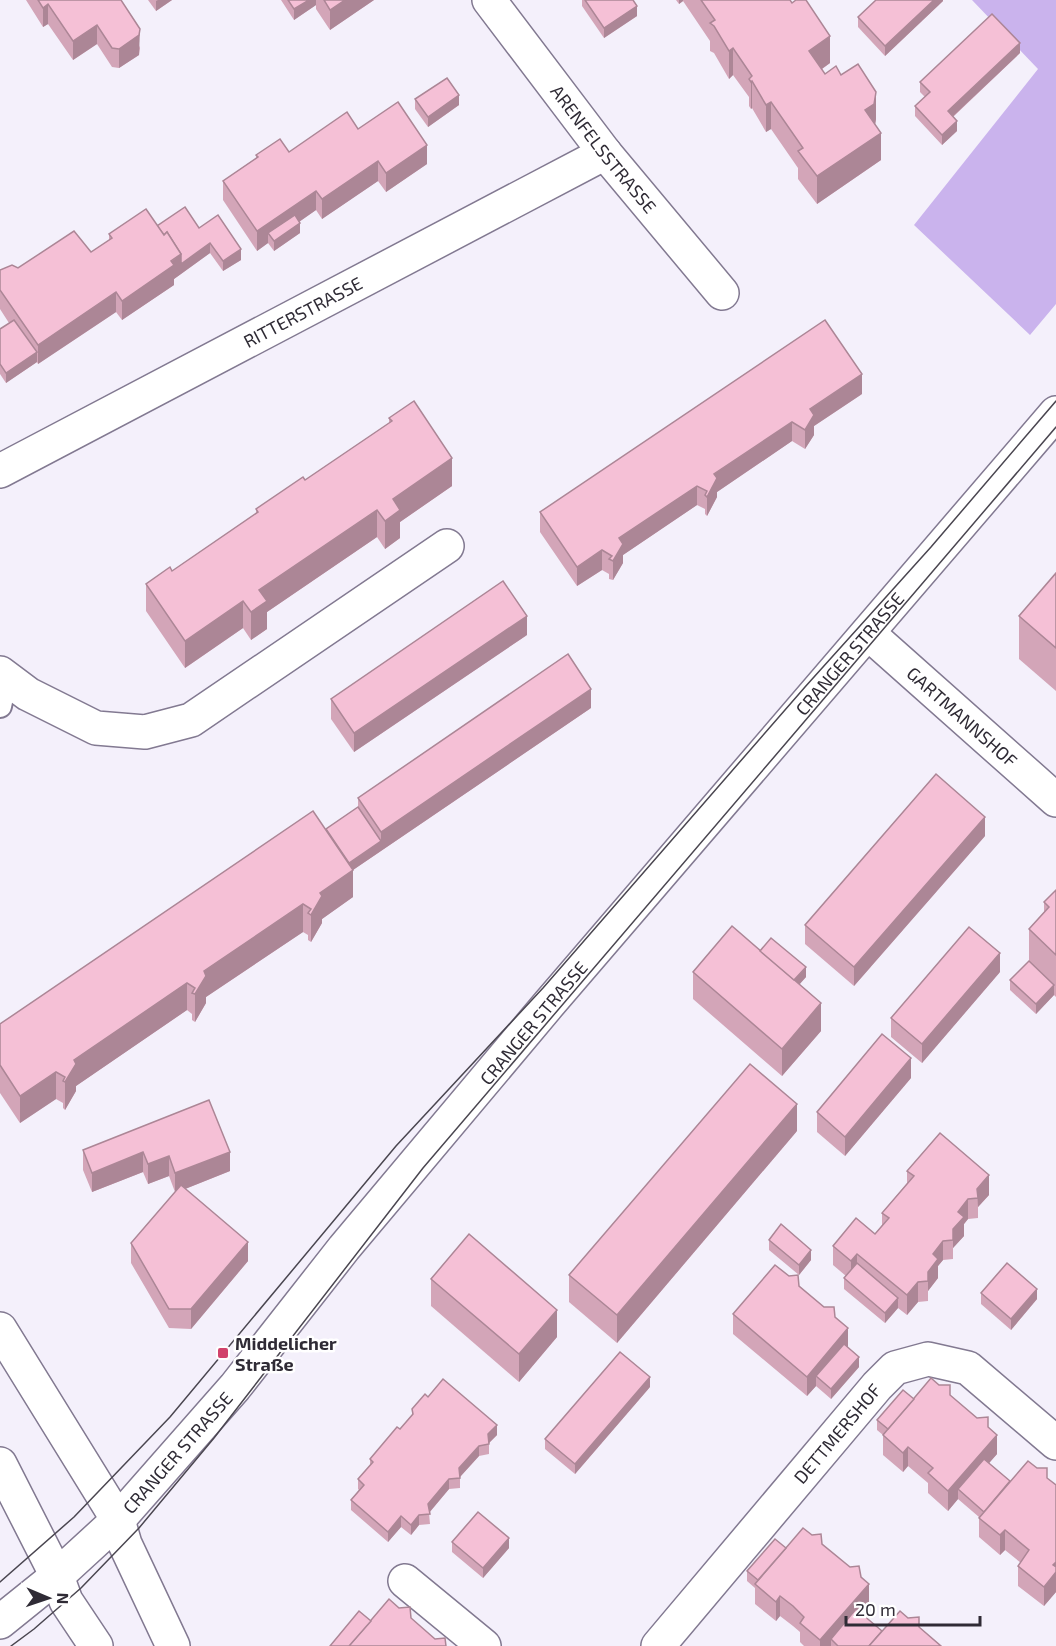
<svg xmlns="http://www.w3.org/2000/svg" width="1056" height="1646" viewBox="0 0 1056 1646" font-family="'Exo 2',sans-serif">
	<rect width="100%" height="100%" fill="#f4f0fb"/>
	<path fill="#cab3ed" d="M972,0H1056V304L1030,335L914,225L1038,69Z"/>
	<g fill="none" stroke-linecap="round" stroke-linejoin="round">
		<defs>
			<path id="service" d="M0,706L6,679"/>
			<g id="minor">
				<path id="s1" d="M489,0L605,153L722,293"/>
				<path id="s2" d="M0,471L605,153"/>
				<path id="s3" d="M868,633L1056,800"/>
				<path d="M0,673L28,694L96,728L145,732L191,720L447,546"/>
				<path d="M405,1581L484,1646"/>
				<path id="s4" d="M658,1646L877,1386L895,1368L928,1359L968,1368L1056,1443"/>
			</g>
			<g id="tertiary">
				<path d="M118,1520L125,1544L173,1646"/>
				<path d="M57,1576L66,1601L96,1646"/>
			</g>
			<g id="secondary">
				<path d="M0,1329L118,1520"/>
				<path d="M0,1464L57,1576"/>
				<path id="s5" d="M0,1622L57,1576L118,1520L235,1387L344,1248L548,1005L1056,413"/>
			</g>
		</defs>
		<use href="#service" stroke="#827991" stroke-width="26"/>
		<use href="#minor" stroke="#827991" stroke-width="36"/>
		<use href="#tertiary" stroke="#827991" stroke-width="36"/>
		<use href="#secondary" stroke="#827991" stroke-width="36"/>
		<use href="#service" stroke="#fff" stroke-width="22"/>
		<use href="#minor" stroke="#fff" stroke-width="33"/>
		<use href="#tertiary" stroke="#fff" stroke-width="33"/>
		<use href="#secondary" stroke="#fff" stroke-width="33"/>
		<g stroke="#4a4650" stroke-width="1.5">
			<path d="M0,1582L74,1517L170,1417L396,1146L543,988L805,687L931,547L1056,401"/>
			<path d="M11,1646L34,1629L81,1588L139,1528L214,1438L423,1168L1056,427"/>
		</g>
	</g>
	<g fill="#d3a5b8">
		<path d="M26,0H121L140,48L139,55L119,68L112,67L97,44L73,60L48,24L43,27Z"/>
		<path d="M148,0H172L156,11Z"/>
		<path d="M281,0H374L330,30L316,9V5L294,20Z"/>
		<path d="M582,0H633L637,16L604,38L582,6Z"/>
		<path d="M676,0H790L830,63L822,69L825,74L841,75L876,119L875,124L881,160L817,204L798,179V168L771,129L766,132L752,108L751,109L749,106V97L733,75L729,79L714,53L710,51V41L683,1L679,4Z"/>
		<path d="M943,0V1L885,56L858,27V17Z"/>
		<path d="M1020,53L953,117L957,131L942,145L915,116V106L925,97L920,92V82Z"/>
		<path d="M415,99L459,105L428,127L415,109Z"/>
		<path d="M358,129L427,164L386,192L378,181L322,219L316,210L299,222L300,233L274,251L268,243L257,251L223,200V181L256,158V155L289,152Z"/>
		<path d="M157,226L199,228L241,260L223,271L210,253L174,279V285L122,320L116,312L38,364L37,362L6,383L0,374V329L9,323L0,309V270L18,268L91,252L109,240V234Z"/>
		<path d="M862,394L814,426V435L805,449L792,441L717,492V497L707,516L705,514V509L697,505L623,555V563L613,580L609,579V574L602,570L577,586L540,532V512Z"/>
		<path d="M389,418L452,486L400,522V538L385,549L377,537L267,612V629L251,640L243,628L185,668L146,611V584L172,571L256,514V509L305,480L389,423Z"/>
		<path d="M1056,573V691L1019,659V616Z"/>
		<path d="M527,635L354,752L331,719V699Z"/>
		<path d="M591,708L353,870V897L322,919V923L311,942L308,940V935L303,932L206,997V1003L195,1022L192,1020V1014L187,1010L76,1086V1091L65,1110L63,1108V1103L56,1099L20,1123L0,1093V1024L326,829L358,807V798Z"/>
		<path d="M985,836L854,986L805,944V925Z"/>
		<path d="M1056,890V997L1054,995L1036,1014L1010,990V980L1029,961V929L1044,912V902Z"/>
		<path d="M760,951L806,977L799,984L821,1031L782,1076L693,999V972Z"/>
		<path d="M1000,972L922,1063L891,1037V1018Z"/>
		<path d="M911,1078L845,1156L817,1132V1112Z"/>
		<path d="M209,1100L230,1171L185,1189L248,1261L191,1329L169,1328L131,1263V1243L175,1192L169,1176L148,1184L143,1172L92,1192L83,1170V1150Z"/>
		<path d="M797,1131L617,1343L569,1302V1275Z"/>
		<path d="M907,1171L989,1195L978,1207V1218L968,1219L964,1224V1236L953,1248V1259L943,1260L938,1266V1278L928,1291V1301L918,1302L907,1315L898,1308L885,1323L844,1289V1278L846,1276L833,1265V1246L875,1234L882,1225V1213L907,1183Z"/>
		<path d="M769,1240L811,1260L799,1275L769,1250Z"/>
		<path d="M431,1279L557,1337L519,1382L431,1306Z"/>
		<path d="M799,1286L835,1317L848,1348L859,1367L831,1399L816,1386L807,1396L733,1334V1314Z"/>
		<path d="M981,1293L1037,1299L1011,1330L981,1304Z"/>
		<path d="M650,1387L575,1474L545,1449V1439Z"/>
		<path d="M950,1395L988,1427L997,1454L989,1463L1010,1481L1047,1478L1056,1485V1592L1044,1606L1018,1586V1566L1021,1563L1005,1550L1000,1555L979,1537V1517L958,1499L948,1511L928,1493V1483L908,1466L903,1472L883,1455V1435L877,1430V1420L914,1399Z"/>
		<path d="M412,1409L497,1435L489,1443V1454L479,1456L460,1477V1488L449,1489L429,1513L430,1524L419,1525L411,1535L401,1527L388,1542L351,1510V1500L359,1490L358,1489V1479L370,1465V1459L400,1429L412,1415Z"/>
		<path d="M452,1542L509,1548L483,1578L452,1552Z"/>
		<path d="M822,1544L861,1577L869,1604L861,1613L882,1631L919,1627L941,1646H804L800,1642V1632L793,1626L780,1616L776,1621L755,1604V1588L747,1581V1571L786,1548Z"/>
	</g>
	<g fill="#ac8696">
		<path d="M158,0H172L156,11V1Z"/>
		<path d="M309,0H316V5L294,20V9Z"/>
		<path d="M345,0H374L330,30V10Z"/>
		<path d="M679,0H683V1L679,4Z"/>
		<path d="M934,0H943V1L885,56V46Z"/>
		<path d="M48,4V24L43,27V8Z"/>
		<path d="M637,6V16L604,38V28Z"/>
		<path d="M97,25V44L73,60V41Z"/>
		<path d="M140,29L139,55L119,68V49Z"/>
		<path d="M830,36V63L809,78V51Z"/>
		<path d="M1020,43V53L948,121V111Z"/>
		<path d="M733,48V75L729,79V51Z"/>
		<path d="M752,81V108L751,109V82Z"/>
		<path d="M876,92V119L874,132L865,110Z"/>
		<path d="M459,95V105L428,127V117Z"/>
		<path d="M771,102V129L766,132V105Z"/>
		<path d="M957,121V131L942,145V135Z"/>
		<path d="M881,133V160L817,204V176Z"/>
		<path d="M427,145V164L386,192V173Z"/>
		<path d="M378,161V181L322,219V199Z"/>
		<path d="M316,191V210L273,240L268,233V243L257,251V231Z"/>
		<path d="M300,223V233L274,251V241Z"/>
		<path d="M210,243V253L181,274V264Z"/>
		<path d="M241,249V260L223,271V261Z"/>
		<path d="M181,254V274L174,279V285L122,320V301Z"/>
		<path d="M116,292V312L38,364V345Z"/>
		<path d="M37,352V362L6,383V373Z"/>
		<path d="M862,374V394L814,426V435L805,449V430L810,409Z"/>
		<path d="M792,422V441L717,492V497L707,516V497L714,474Z"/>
		<path d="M452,458V486L400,522V538L385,549V521L393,499Z"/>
		<path d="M697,486V505L623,555V563L613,580V561L619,538Z"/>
		<path d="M377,510V537L267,612V629L251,640V612L259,590Z"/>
		<path d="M602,550V570L577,586V567Z"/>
		<path d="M243,601V628L185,668V641Z"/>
		<path d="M527,616V635L354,752V733Z"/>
		<path d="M591,689V708L353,870V897L322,919V923L311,942V915L320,893L341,869L381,841V832Z"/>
		<path d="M985,817V836L854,986V967Z"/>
		<path d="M303,904V932L206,997V1003L195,1022V994L204,971Z"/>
		<path d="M1000,953V972L922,1063V1044Z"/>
		<path d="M806,967V977L786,1000V990Z"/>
		<path d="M187,983V1010L76,1086V1091L65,1110V1082L74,1060Z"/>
		<path d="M1054,985V995L1036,1014V1004Z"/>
		<path d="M821,1003V1031L782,1076V1049Z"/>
		<path d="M911,1058V1078L845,1156V1137Z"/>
		<path d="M56,1072V1099L20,1123V1096Z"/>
		<path d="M797,1104V1131L617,1343V1315Z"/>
		<path d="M143,1152V1172L92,1192V1173Z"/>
		<path d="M230,1152V1171L175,1193V1173Z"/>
		<path d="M169,1156V1176L148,1184V1164Z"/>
		<path d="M989,1175V1195L978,1207L977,1189Z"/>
		<path d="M968,1199V1219L964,1224V1236L953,1248V1229L958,1212Z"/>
		<path d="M943,1241V1260L938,1266V1278L928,1291V1272L933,1254Z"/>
		<path d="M248,1242V1261L191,1329V1309Z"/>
		<path d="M811,1250V1260L799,1275V1265Z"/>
		<path d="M857,1254V1273L851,1280V1261Z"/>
		<path d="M918,1282V1302L907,1315V1295Z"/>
		<path d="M1037,1289V1299L1011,1330V1319Z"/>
		<path d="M898,1298V1308L885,1323V1313Z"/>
		<path d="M557,1310V1337L519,1382V1354Z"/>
		<path d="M848,1328V1347L816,1376V1386L807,1396V1377Z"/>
		<path d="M859,1357V1367L831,1399V1389Z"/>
		<path d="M650,1377V1387L575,1474V1464Z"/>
		<path d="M497,1425V1435L488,1444V1434Z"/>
		<path d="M997,1435V1454L963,1493L958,1489V1499L948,1511V1491Z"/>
		<path d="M479,1446V1456L459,1478V1468Z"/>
		<path d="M908,1447V1466L903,1472V1453Z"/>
		<path d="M449,1479V1489L428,1514V1504Z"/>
		<path d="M419,1515V1525L411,1535V1525Z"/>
		<path d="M401,1516V1527L388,1542V1532Z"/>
		<path d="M1005,1530V1550L1000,1555V1535Z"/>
		<path d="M509,1538V1548L483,1578V1568Z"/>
		<path d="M1056,1562V1592L1044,1606V1587L1053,1565Z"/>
		<path d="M869,1584V1604L835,1643L831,1639V1646H820V1640Z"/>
		<path d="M780,1596V1616L776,1621V1602Z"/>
	</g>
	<g fill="#f5c0d6" stroke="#ac8696" stroke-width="1.5">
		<path d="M38,0H121L140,29L139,35L119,49L112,48L97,25L73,41L48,4L43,8Z"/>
		<path d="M288,0H309L294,9Z"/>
		<path d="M324,0H345L330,10Z"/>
		<path d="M585,0H633L637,6L604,28Z"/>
		<path d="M701,0H790L792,3L796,0H806L830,36L809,51L825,74L836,66L841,75L858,64L876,92L874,104L865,110L881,133L817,176L798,151L803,148L771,102L766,105L752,81L751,82L749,79L752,76L733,48L729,51L714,26L710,23L715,20Z"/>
		<path d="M876,0H934L885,46L858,17Z"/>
		<path d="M992,14L1020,43L948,111L957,121L942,135L915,106L930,92L920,82Z"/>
		<path d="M447,78L459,95L428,117L415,99Z"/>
		<path d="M398,102L427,145L386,173L378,161L322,199L316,191L257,231L223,181L258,157L256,155L280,139L289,152L347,112L358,129Z"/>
		<path d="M185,207L199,228L218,215L241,249L223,261L210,243L181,264V254L167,232L164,235L157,226Z"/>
		<path d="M146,209L164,235L167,232L181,254L171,261L174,265L122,301L116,292L38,345L0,290V270L12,265L18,268L74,231L91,252L112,238L109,234Z"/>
		<path d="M295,215L300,223L274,241L268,233Z"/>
		<path d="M14,320L37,352L6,373L0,364V329Z"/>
		<path d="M825,320L862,374L810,409L814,415L805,430L792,422L714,474L717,478L707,497L705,495L707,491L697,486L619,538L623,544L613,561L609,559L612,556L602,550L577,567L540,512Z"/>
		<path d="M414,401L452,458L393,499L400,510L385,521L377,510L259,590L267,601L251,612L243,601L185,641L146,584L170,567L172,571L258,512L256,509L303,477L305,480L392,421L389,418Z"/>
		<path d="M1056,573V648L1019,616Z"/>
		<path d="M503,581L527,616L354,733L331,699Z"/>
		<path d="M568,654L591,689L381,832L358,798Z"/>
		<path d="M936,774L985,817L854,967L805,925Z"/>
		<path d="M358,807L381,841L349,863L326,829Z"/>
		<path d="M313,811L353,870L320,893L322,896L311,915L308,913L311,909L303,904L204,971L206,976L195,994L192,993L195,988L187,983L74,1060L76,1064L65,1082L63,1081L65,1077L56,1072L20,1096L0,1065V1024Z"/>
		<path d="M1056,890V955L1029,929L1049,907L1044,902Z"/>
		<path d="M732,926L821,1003L782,1049L693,972Z"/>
		<path d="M969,927L1000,953L922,1044L891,1018Z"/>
		<path d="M771,938L806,967L794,980L760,951Z"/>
		<path d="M1029,961L1054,985L1036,1004L1010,980Z"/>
		<path d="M882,1034L911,1058L845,1137L817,1112Z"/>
		<path d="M750,1064L797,1104L617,1315L569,1275Z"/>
		<path d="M209,1100L230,1152L175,1173L169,1156L148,1164L143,1152L92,1173L83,1150Z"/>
		<path d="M940,1133L989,1175L977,1189L978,1198L968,1199L958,1212L964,1217L953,1229V1240L943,1241L933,1254L938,1259L928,1272V1281L918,1282L907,1295L857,1254L851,1261L833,1246L856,1218L875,1234L889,1218L882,1213L914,1176L907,1171Z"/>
		<path d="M181,1185L248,1242L191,1309H169L131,1243Z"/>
		<path d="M781,1224L811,1250L799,1265L769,1240Z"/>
		<path d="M469,1234L557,1310L519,1354L431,1279Z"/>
		<path d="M857,1263L898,1298L885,1313L844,1278Z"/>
		<path d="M1007,1263L1037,1289L1011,1319L981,1293Z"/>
		<path d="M775,1265L789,1276L798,1275L799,1286L824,1307H834L835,1317L848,1328L807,1377L733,1314Z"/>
		<path d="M844,1344L859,1357L831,1389L816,1376Z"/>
		<path d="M620,1352L650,1377L575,1464L545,1439Z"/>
		<path d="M931,1378L939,1385H950V1395L977,1418L988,1417V1427L997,1435L948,1491L928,1473L933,1468L908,1447L903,1453L883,1435Z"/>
		<path d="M443,1379L497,1425L488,1434L489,1444L479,1446L459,1468L460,1478L449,1479L428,1504L430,1514L419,1515L411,1525L401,1516L388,1532L351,1500L364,1485L358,1479L373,1462L370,1459L397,1427L400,1429L413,1414L412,1409L425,1394L428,1397Z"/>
		<path d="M903,1390L914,1399L888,1429L877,1420Z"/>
		<path d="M984,1459L1010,1481L984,1512L958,1489Z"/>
		<path d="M1028,1461L1037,1468H1047V1478L1056,1485V1562L1053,1565L1056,1567V1572L1044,1587L1018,1566L1029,1550L1005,1530L1000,1535L979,1518Z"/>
		<path d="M478,1512L509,1538L483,1568L452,1542Z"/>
		<path d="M803,1528L812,1535L821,1534L822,1544L850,1567L859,1566L861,1577L869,1584L820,1640L800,1623L804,1617L793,1606L780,1596L776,1602L755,1584Z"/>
		<path d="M775,1539L786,1548L758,1580L747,1571Z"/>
		<path d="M389,1599L399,1608L410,1607L411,1618L435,1639L445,1638L446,1646H349Z"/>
		<path d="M856,1609L882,1631L869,1646H838L831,1639Z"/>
		<path d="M359,1611L371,1621L349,1646H330Z"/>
		<path d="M900,1611L908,1618L919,1617V1627L941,1646H869Z"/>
	</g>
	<rect fill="#d1426b" stroke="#fff" stroke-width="2" x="217" y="1347" width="12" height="12" rx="3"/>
	<g text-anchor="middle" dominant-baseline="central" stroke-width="5" stroke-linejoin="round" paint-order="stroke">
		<g font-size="18" fill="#2f2b35" stroke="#fff">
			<text stroke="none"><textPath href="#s1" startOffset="188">ARENFELSSTRASSE</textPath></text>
			<text stroke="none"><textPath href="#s2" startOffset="342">RITTERSTRASSE</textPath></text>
			<text stroke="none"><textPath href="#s5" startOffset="1290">CRANGER STRASSE</textPath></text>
			<text stroke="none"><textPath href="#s3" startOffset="126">GARTMANNSHOF</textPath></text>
			<text stroke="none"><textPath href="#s5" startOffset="804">CRANGER STRASSE</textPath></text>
			<text stroke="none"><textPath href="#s4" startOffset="278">DETTMERSHOF</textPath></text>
			<text stroke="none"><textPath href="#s5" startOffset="246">CRANGER STRASSE</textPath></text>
		</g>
		<g font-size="18" font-weight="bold" fill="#2f2b35" stroke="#fff" text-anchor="start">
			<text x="235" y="1343">Middelicher<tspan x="235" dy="21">Straße</tspan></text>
		</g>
	</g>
	<g transform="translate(48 1598) rotate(92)" stroke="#ffffff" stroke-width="4.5" paint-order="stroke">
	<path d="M0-4.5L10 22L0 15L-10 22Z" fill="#2f2b35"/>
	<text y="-9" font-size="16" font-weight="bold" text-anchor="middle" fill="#2f2b35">N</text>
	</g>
	<path d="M846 1616v9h134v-9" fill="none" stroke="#2f2b35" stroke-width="3"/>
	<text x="855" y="1616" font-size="18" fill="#2f2b35" stroke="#ffffff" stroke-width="4.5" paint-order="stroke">20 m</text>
</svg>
